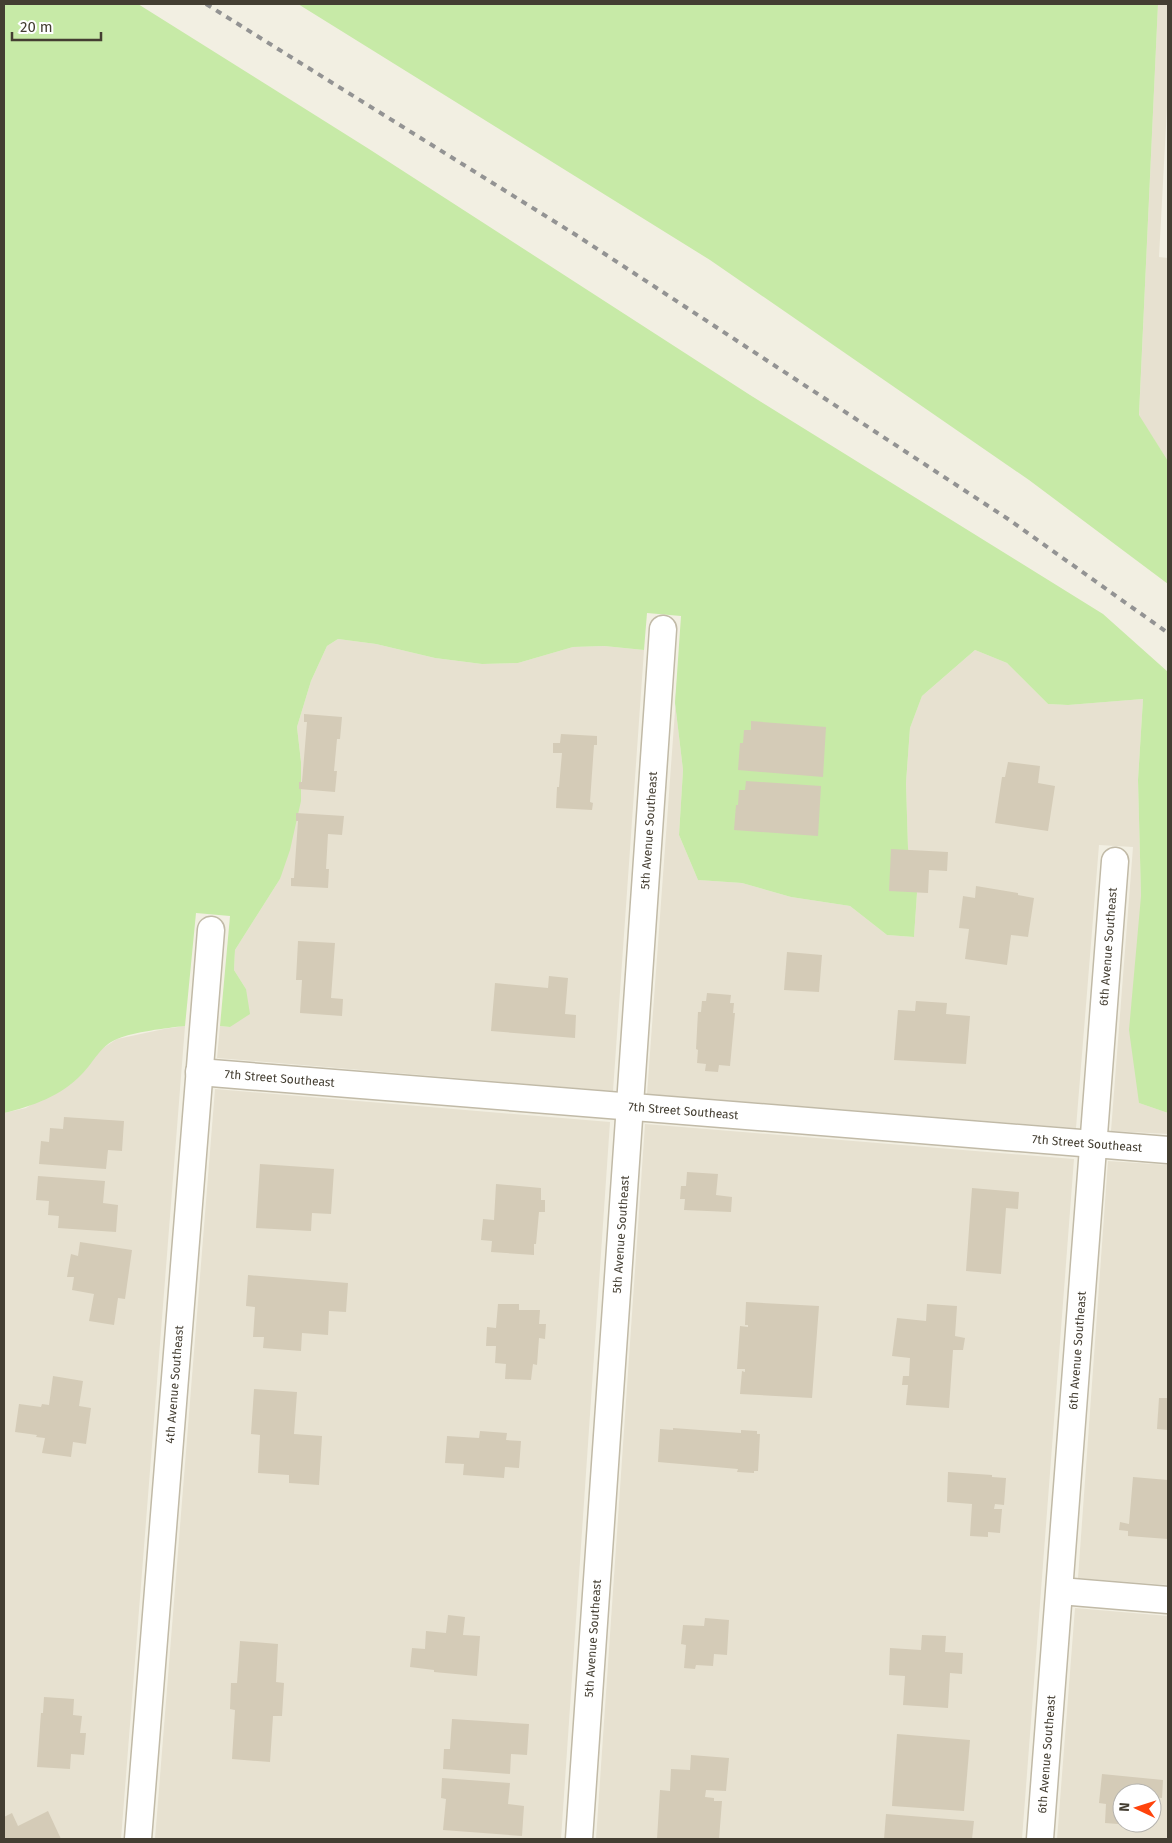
<svg xmlns="http://www.w3.org/2000/svg" width="1172" height="1843" viewBox="0 0 1172 1843" font-family="'Fira Sans',sans-serif">
	<rect width="100%" height="100%" fill="#f2efe2"/>
	<g fill="#e7e1d0" fill-rule="evenodd">
		<path d="M1158,4H1168V89L1159,257L1168,258V461L1139,416Z"/>
		<path d="M338,639L376,644L435,658L482,664L518,663L573,647L604,646L644,650L613,1091L217,1058L220,1026L230,1027L246,989L234,970L235,950L280,879L301,762L297,727L311,681L327,646Z"/>
		<path d="M975,650L1007,663L1048,704L1068,705L1143,699L1138,780L1141,896L1139,1103L1168,1113V1134L1111,1131L1133,847L1099,845L1076,1128L647,1094L678,670L675,703L683,770L679,835L698,880L742,883L791,897L850,906L887,935L914,937L917,893L908,848L906,783L910,728L922,696Z"/>
		<path d="M185,1026L121,1839H4V1113L26,1108L82,1073L100,1050L117,1039L164,1029Z"/>
		<path d="M215,1089L610,1122L561,1839H155Z"/>
		<path d="M645,1124L1074,1159L1022,1839H596Z"/>
		<path d="M1108,1161L1168,1165V1585L1078,1578Z"/>
		<path d="M1075,1608L1168,1616V1839H1057ZM1122,1793H1152V1823H1122Z"/>
	</g>
	<g fill="#c7eaa7">
		<path d="M4,4H138L369,149L750,395L1103,614L1168,672V1113L1139,1103L1129,1030L1141,896L1138,780L1143,699L1068,705L1048,704L1007,663L975,650L922,696L910,728L906,783L908,848L917,893L914,937L887,935L850,906L791,897L742,883L698,880L679,835L683,770L675,703L681,616L647,613L644,650L604,646L573,647L518,663L482,664L435,658L376,644L338,639L327,646L311,681L297,727L301,762V801L290,850L280,879L235,950L234,970L246,989L250,1014L230,1027L220,1026L230,916L196,913L185,1026C166,1028 134,1032 117,1039C100,1046 94,1062 82,1074C61,1096 33,1106 4,1113Z"/>
		<path d="M298,4H1158L1139,415L1168,461V584L1029,480L710,260Z"/>
	</g>
	<g fill="#d4cbb7">
		<path d="M304,714L342,717L340,739H337L334,771H337L335,792L299,789V782H302L307,722H304Z"/>
		<path d="M751,721L826,727L823,777L738,770L740,743H743L744,730H751Z"/>
		<path d="M561,734L597,736V745H594L590,802L593,803L592,810L556,808L557,787H559L562,753H553V743H560Z"/>
		<path d="M1008,762L1040,766L1038,783L1055,786L1048,831L995,823L1002,777H1005Z"/>
		<path d="M746,781L821,786L818,836L734,830L736,805H738L739,790H745Z"/>
		<path d="M296,813L344,816L342,835L328,834L326,869H329L328,888L291,886V878H294L298,821H296Z"/>
		<path d="M891,849L948,852L947,871L929,870L928,893L889,891Z"/>
		<path d="M976,886L1018,893V895L1034,898L1028,937L1011,935L1007,965L965,959L969,929L959,928L963,896L975,898Z"/>
		<path d="M298,941L335,943L331,998L343,999L342,1016L300,1013L302,980H296Z"/>
		<path d="M787,952L822,955L819,992L784,990Z"/>
		<path d="M549,976L568,978L565,1014L576,1015L575,1038L491,1031L495,983L548,988Z"/>
		<path d="M707,993L731,995L730,1003H734L733,1013H735L730,1066L719,1065L718,1072L705,1071L706,1064L697,1063L698,1050L696,1049L698,1012H701L702,1001H706Z"/>
		<path d="M916,1001L947,1003L946,1014L970,1016L966,1064L894,1060L898,1010L915,1011Z"/>
		<path d="M64,1117L124,1121L122,1151L108,1150L106,1169L39,1164L41,1141L49,1142L50,1128L63,1129Z"/>
		<path d="M260,1164L334,1169L331,1214L312,1213L311,1231L256,1228Z"/>
		<path d="M687,1172L718,1174L716,1195L732,1197L731,1212L684,1210L685,1199H680L681,1186H686Z"/>
		<path d="M38,1176L105,1181L103,1203L118,1205L116,1232L58,1228L59,1216L48,1215L49,1201L36,1200Z"/>
		<path d="M496,1184L541,1188V1200H545V1212H539L536,1244H534V1255L491,1252L492,1241L481,1240L483,1219L494,1220Z"/>
		<path d="M972,1188L1019,1192L1018,1209L1006,1208L1001,1274L966,1271Z"/>
		<path d="M80,1242L132,1250L125,1299L118,1298L114,1325L89,1321L94,1294L72,1290L74,1277H67L71,1254L78,1256Z"/>
		<path d="M248,1275L348,1283L346,1312L329,1311L328,1335L302,1333L301,1351L263,1348L264,1337H253L255,1307L246,1306Z"/>
		<path d="M746,1302L819,1306L812,1398L740,1394L742,1371L745,1372V1369H737L740,1326L748,1327V1325H745Z"/>
		<path d="M498,1304H519V1310H540L539,1324H546L545,1339L539,1338L537,1365L533,1364L531,1380L505,1379L506,1364L495,1363L496,1346H486L487,1327L496,1328Z"/>
		<path d="M927,1304L957,1306L955,1336L965,1338L963,1350H953L949,1408L906,1405L908,1385H902L903,1376H909L910,1358L892,1356L897,1318L926,1321Z"/>
		<path d="M53,1376L83,1381L79,1406L91,1408L86,1444L73,1442L71,1457L42,1453L45,1438L36,1437L37,1435L15,1432L19,1404L41,1407L42,1404L49,1405Z"/>
		<path d="M254,1389L297,1392L294,1434L322,1436L319,1485L289,1483V1475L258,1473L260,1435L251,1434Z"/>
		<path d="M1159,1398H1168V1430L1157,1429Z"/>
		<path d="M673,1428L741,1433V1430L757,1431V1434H760L758,1471H754V1473L737,1472L738,1469L658,1462L660,1429L673,1430Z"/>
		<path d="M480,1431L507,1433L506,1440L521,1441L519,1468L505,1467L504,1478L463,1475L464,1464L445,1463L447,1436L479,1438Z"/>
		<path d="M948,1472L992,1475V1477L1006,1478L1004,1505L995,1504L994,1509H1002L1000,1533L988,1532V1537L970,1536L972,1504L947,1502Z"/>
		<path d="M1133,1477L1168,1480V1539L1128,1536V1531L1119,1530L1120,1522L1129,1524Z"/>
		<path d="M448,1615L465,1617L463,1635L480,1636L477,1676L434,1672V1670L410,1667L412,1648L425,1649L426,1631L446,1633Z"/>
		<path d="M705,1618L729,1620L727,1655L714,1654L713,1666L696,1665L695,1669L684,1668L686,1645L681,1644L683,1625L704,1626Z"/>
		<path d="M922,1635L946,1636L945,1652L963,1653L962,1674L950,1673L948,1708L903,1705L905,1676L889,1675L890,1648L921,1650Z"/>
		<path d="M240,1641L278,1644L276,1682L284,1683L282,1716H273L270,1762L232,1759L235,1710L230,1709L231,1683H237Z"/>
		<path d="M44,1697L74,1699L73,1715L82,1716L80,1733H86L84,1755L71,1754L70,1769L37,1767L41,1713H43Z"/>
		<path d="M452,1719L529,1724L527,1755L511,1754L510,1774L443,1769L444,1749H450Z"/>
		<path d="M897,1734L970,1740L964,1811L892,1806Z"/>
		<path d="M691,1755L729,1758L726,1791L706,1790L705,1797L714,1798V1801H722L719,1839H657L660,1790L670,1791L671,1769L690,1770Z"/>
		<path d="M1102,1774L1163,1780L1162,1798L1152,1797V1793H1122V1823H1145L1144,1826L1105,1823L1106,1804L1099,1803Z"/>
		<path d="M442,1778L510,1783L508,1804L524,1806L522,1836L443,1830L446,1799L441,1798Z"/>
		<path d="M48,1811L61,1839H4V1817L12,1813L18,1826Z"/>
		<path d="M886,1814L974,1821L972,1839H884Z"/>
	</g>
	<g fill="none" stroke-linecap="round" stroke-linejoin="round">
		<defs>
			<g id="minor">
				<path id="s1" d="M199,1072L1168,1150"/>
				<path d="M1060,1591L1168,1600"/>
				<path id="s2" d="M138,1839L211,930"/>
				<path id="s3" d="M579,1839L663,629"/>
				<path id="s4" d="M1040,1839C1066,1513 1089,1187 1115,861"/>
			</g>
		</defs>
		<use href="#minor" stroke="#c1baa7" stroke-width="29"/>
		<use href="#minor" stroke="#fff" stroke-width="26"/>
		<path stroke="#939393" stroke-width="4" stroke-dasharray="6 6" stroke-linecap="butt" d="M206,4L576,235L1008,519L1168,633"/>
	</g>
	<g text-anchor="middle" dominant-baseline="central" stroke-width="4" stroke-linejoin="round" paint-order="stroke">
		<g font-size="12" fill="#443e32" stroke="#fff">
			<text stroke="none"><textPath href="#s3" startOffset="1011">5th Avenue Southeast</textPath></text>
			<text stroke="none"><textPath href="#s4" startOffset="895">6th Avenue Southeast</textPath></text>
			<text stroke="none"><textPath href="#s1" startOffset="81">7th Street Southeast</textPath></text>
			<text stroke="none"><textPath href="#s1" startOffset="486">7th Street Southeast</textPath></text>
			<text stroke="none"><textPath href="#s1" startOffset="891">7th Street Southeast</textPath></text>
			<text stroke="none"><textPath href="#s3" startOffset="606">5th Avenue Southeast</textPath></text>
			<text stroke="none"><textPath href="#s4" startOffset="490">6th Avenue Southeast</textPath></text>
			<text stroke="none"><textPath href="#s2" startOffset="456">4th Avenue Southeast</textPath></text>
			<text stroke="none"><textPath href="#s3" startOffset="201">5th Avenue Southeast</textPath></text>
			<text stroke="none"><textPath href="#s4" startOffset="85">6th Avenue Southeast</textPath></text>
		</g>
	</g>
	<rect width="1172" height="1843" fill="none" stroke="#443e32" stroke-width="10"/>
	<g transform="translate(1137 1808) rotate(274)"><circle r="24" fill="#ffffff" stroke="#b4b2ad"/>
	<path d="M0-4L9 19L0 12L-9 19Z" fill="#ff430c"/>
	<text y="-8" font-size="14" font-weight="bold" text-anchor="middle" fill="#443e32">N</text>
	</g>
	<path d="M12 32v8h89v-8" fill="none" stroke="#443e32" stroke-width="2.5"/>
	<text x="20" y="32" font-size="15" fill="#443e32" stroke="#ffffff" stroke-width="4" paint-order="stroke">20 m</text>
</svg>
